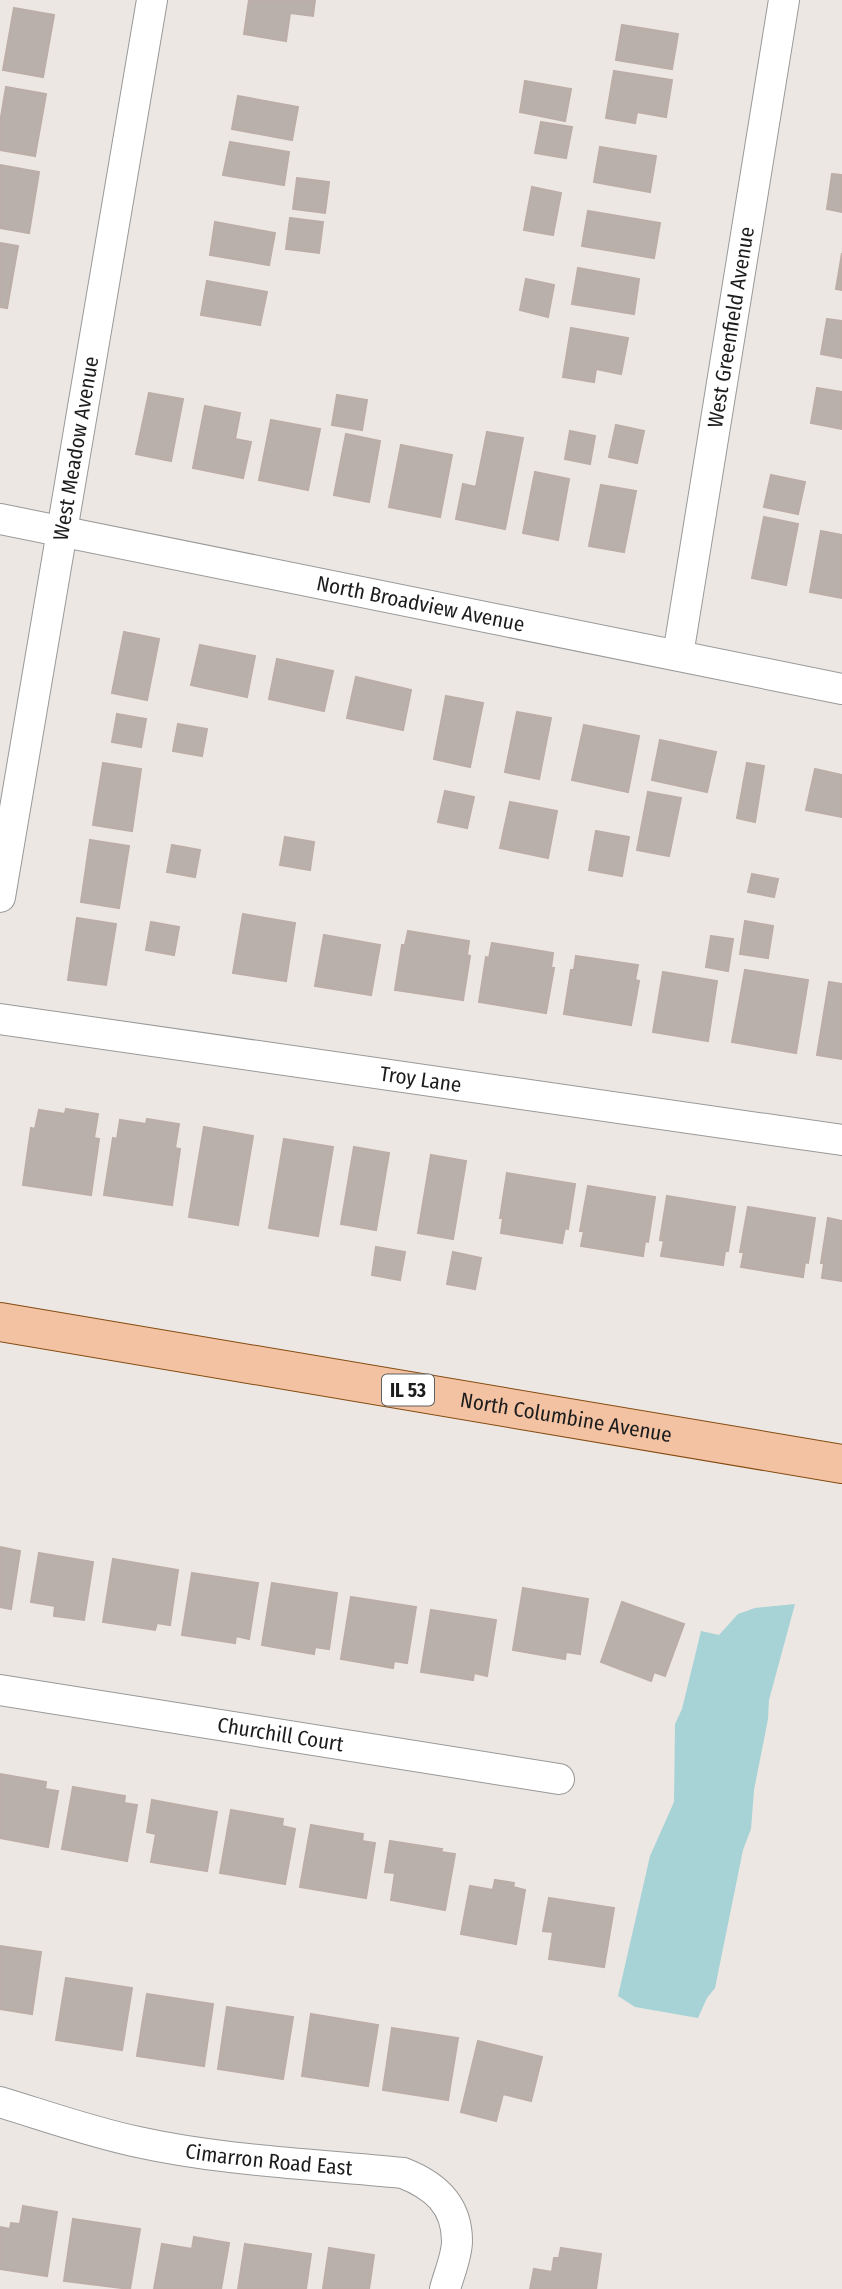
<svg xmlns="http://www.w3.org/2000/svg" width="842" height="2289" viewBox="0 0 842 2289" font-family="'Fira Sans Condensed',sans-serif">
	<rect width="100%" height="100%" fill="#ece7e3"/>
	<path fill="#a7d3d6" d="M795,1604L769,1700L768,1719L754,1790L751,1829L743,1850L715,1988L707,1998L698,2018L635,2007L618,1996L650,1856L674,1802L675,1724L682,1709L701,1631L719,1635L738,1614L755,1608Z"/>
	<g fill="#b9b0ac" stroke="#bcada7" stroke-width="2">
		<path d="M249,0H315L313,16L290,13L286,41L244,34Z"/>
		<path d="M14,8L54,15L43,77L3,70Z"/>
		<path d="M622,25L678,34L672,69L616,60Z"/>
		<path d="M614,71L672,80L666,117L637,112L635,123L606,118Z"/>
		<path d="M525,81L571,89L565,121L520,112Z"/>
		<path d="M6,87L46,94L35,156L0,150V123Z"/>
		<path d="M238,96L298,107L292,140L232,129Z"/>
		<path d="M541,122L572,127L566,158L535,153Z"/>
		<path d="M230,142L289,152L284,185L223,175Z"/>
		<path d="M600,147L656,156L650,192L594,182Z"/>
		<path d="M0,165L39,172L29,233L0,228Z"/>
		<path d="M832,174L842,175V212L827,209Z"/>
		<path d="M297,178L329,182L325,213L293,209Z"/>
		<path d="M532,187L561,193L553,235L524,230Z"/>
		<path d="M588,211L660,223L654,258L582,246Z"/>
		<path d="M290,218L323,222L319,253L286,249Z"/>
		<path d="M215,222L275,233L269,265L210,255Z"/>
		<path d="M0,243L18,246L7,308L0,307Z"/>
		<path d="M842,253V290L836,289Z"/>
		<path d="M578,268L639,279L634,314L572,304Z"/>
		<path d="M526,279L554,285L548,317L520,310Z"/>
		<path d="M207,281L267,292L260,325L201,315Z"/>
		<path d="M827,319L842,321V358L821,354Z"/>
		<path d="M571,328L628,338L621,374L596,369L594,382L563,377Z"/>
		<path d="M817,388L842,392V429L811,423Z"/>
		<path d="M149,393L183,399L171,461L136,454Z"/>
		<path d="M337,395L367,400L362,430L332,425Z"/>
		<path d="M205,406L240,413L235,439L251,442L243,478L193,468Z"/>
		<path d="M271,420L320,429L308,490L259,480Z"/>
		<path d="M616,425L644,431L637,463L609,457Z"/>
		<path d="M570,431L595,436L590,464L565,459Z"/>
		<path d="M487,432L523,438L505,529L456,519L463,484L476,487Z"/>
		<path d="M346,434L380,441L369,502L334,495Z"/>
		<path d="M401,445L452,455L440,517L389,507Z"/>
		<path d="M535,472L569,479L558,540L523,533Z"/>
		<path d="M771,475L805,482L798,514L764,507Z"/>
		<path d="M601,485L636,491L624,552L589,546Z"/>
		<path d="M764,517L798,524L786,585L752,578Z"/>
		<path d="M821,531L842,535V598L810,592Z"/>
		<path d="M124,632L159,639L147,700L112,693Z"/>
		<path d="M200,645L255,656L247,697L191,685Z"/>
		<path d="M277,659L333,671L324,711L269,699Z"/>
		<path d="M356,677L411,690L403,730L347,718Z"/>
		<path d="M446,696L483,703L470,767L434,759Z"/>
		<path d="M517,712L551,718L539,779L505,772Z"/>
		<path d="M117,714L146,719L141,747L112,742Z"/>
		<path d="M178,724L207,729L202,756L173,751Z"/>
		<path d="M584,725L639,736L628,792L572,780Z"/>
		<path d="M660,740L716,752L707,792L652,780Z"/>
		<path d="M103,763L141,769L132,831L93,825Z"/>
		<path d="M747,763L764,766L755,822L737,818Z"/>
		<path d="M815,769L842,775V817L806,810Z"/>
		<path d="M445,791L474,797L467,828L438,822Z"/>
		<path d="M648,792L681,798L669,856L637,850Z"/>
		<path d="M510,802L557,811L548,858L500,848Z"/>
		<path d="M596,831L629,837L622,876L589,870Z"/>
		<path d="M285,837L314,842L310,870L280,865Z"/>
		<path d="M90,840L129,846L119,908L81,902Z"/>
		<path d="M172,845L200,850L195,877L167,872Z"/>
		<path d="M752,874L778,879L774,897L748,892Z"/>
		<path d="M243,914L295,923L286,981L233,973Z"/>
		<path d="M77,918L116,924L106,985L68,980Z"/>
		<path d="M745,921L773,926L768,958L740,954Z"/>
		<path d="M151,922L179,927L174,955L146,950Z"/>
		<path d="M408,931L469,941L467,955L470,956L463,1000L395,990L402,945H405Z"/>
		<path d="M324,935L380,945L371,995L315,986Z"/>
		<path d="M711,936L733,939L728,971L706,967Z"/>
		<path d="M492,943L553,953L551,968H554L546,1013L479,1002L486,957L489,958Z"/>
		<path d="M576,956L638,965L635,980L639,981L631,1025L564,1014L571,970H574Z"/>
		<path d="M745,970L808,980L796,1053L732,1042Z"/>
		<path d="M663,972L717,981L708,1041L653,1032Z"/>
		<path d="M829,982L842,984V1059L817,1055Z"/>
		<path d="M66,1109L98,1114L94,1138L99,1139L91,1195L23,1185L31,1128L35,1129L39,1110L65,1114Z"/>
		<path d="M147,1119L179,1124L175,1148L180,1149L172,1205L104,1195L113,1138L117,1139L120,1120L146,1124Z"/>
		<path d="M204,1127L253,1136L238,1225L189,1217Z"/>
		<path d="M284,1139L333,1147L318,1236L269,1228Z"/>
		<path d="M354,1147L389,1153L376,1230L341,1224Z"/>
		<path d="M431,1155L466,1161L453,1239L418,1233Z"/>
		<path d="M507,1173L575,1184L568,1229L565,1228L562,1243L501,1233L503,1218H500Z"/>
		<path d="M588,1186L655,1197L648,1242L645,1241L643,1256L581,1246L584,1231H580Z"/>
		<path d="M667,1196L735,1207L728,1251H725L723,1265L661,1256L664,1241L660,1240Z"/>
		<path d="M748,1207L815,1218L808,1263L805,1262L803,1277L741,1267L744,1252H740Z"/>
		<path d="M828,1218L842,1221V1281L822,1278L824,1263H821Z"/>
		<path d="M376,1247L405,1252L400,1280L372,1275Z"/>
		<path d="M453,1252L481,1258L475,1289L447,1284Z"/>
		<path d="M0,1547L20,1551L11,1609L0,1607Z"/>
		<path d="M39,1553L93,1562L84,1620L54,1616L55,1606L31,1602Z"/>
		<path d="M113,1559L178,1570L170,1625L157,1623L155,1630L103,1622Z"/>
		<path d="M192,1573L258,1583L249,1639L236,1636L235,1643L182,1635Z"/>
		<path d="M272,1583L337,1593L329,1649L315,1647L314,1654L262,1645Z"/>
		<path d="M523,1588L588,1599L580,1654L566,1652L565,1659L513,1650Z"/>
		<path d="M351,1597L416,1607L407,1663L394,1661L393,1668L341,1659Z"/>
		<path d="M622,1602L684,1624L665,1676L654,1672L651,1681L601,1662Z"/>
		<path d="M431,1610L496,1620L487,1676L474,1673L473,1680L421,1672Z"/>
		<path d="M0,1774L46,1782L45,1789L58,1791L48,1847L0,1838Z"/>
		<path d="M73,1787L125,1796L124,1803L137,1805L127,1861L62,1849Z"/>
		<path d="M152,1800L217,1812L207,1871L151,1862L156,1834L147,1832Z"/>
		<path d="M231,1810L283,1819L282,1826L295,1829L285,1884L220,1873Z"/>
		<path d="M311,1825L363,1834L362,1841L375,1843L366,1898L300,1887Z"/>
		<path d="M390,1841L442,1849L441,1852L455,1854L445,1910L391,1900L395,1873L385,1872Z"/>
		<path d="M495,1880L514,1883L513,1887L525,1890L516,1944L461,1934L470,1886L493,1890Z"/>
		<path d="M549,1898L614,1908L604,1967L549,1959L553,1932L543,1931Z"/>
		<path d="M0,1946L41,1952L32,2014L0,2009Z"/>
		<path d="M66,1978L132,1988L122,2050L56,2040Z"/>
		<path d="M147,1994L213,2004L204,2066L137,2056Z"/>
		<path d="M227,2007L293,2017L283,2079L218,2069Z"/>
		<path d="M311,2014L378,2025L368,2086L302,2076Z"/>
		<path d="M392,2028L458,2038L448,2100L383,2090Z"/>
		<path d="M478,2041L542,2057L531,2101L503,2094L496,2121L461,2112Z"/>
		<path d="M23,2206L57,2212L47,2276L0,2269V2227L10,2229L11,2223L20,2224Z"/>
		<path d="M73,2219L140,2229L130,2289L64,2281Z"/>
		<path d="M194,2237L229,2243L221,2289H154L162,2244L192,2249Z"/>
		<path d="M245,2244L311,2254L306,2289H238Z"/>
		<path d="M329,2248L374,2255L369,2289H323Z"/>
		<path d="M561,2248L601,2254L596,2289H530L534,2269L552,2272L554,2258H559Z"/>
	</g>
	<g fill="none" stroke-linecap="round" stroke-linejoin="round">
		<defs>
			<g id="minor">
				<path id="s1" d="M0,519L842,689"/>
				<path id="s2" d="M678,655L784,0"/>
				<path id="s3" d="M0,897L152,0"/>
				<path id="s4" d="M0,1019L842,1140"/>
				<path id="s5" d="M0,1690L559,1779"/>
				<path id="s6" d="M0,2102C46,2116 91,2132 138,2142C224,2161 315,2164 403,2173C434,2185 457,2204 457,2241C457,2256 449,2274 445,2289"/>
			</g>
			<g id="primary">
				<path id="s7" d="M0,1322L842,1464"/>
			</g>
		</defs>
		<use href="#minor" stroke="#999" stroke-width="32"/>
		<use href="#primary" stroke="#854a0f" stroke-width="40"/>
		<use href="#minor" stroke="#fff" stroke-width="30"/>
		<use href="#primary" stroke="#f2c2a2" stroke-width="38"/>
	</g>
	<g text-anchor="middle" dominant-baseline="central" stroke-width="6" stroke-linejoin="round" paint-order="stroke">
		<rect fill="#fff" stroke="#606060" stroke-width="2" x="382" y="1374.5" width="52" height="31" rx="5"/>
		<g font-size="19" font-weight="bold" fill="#1c1c1c">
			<text x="408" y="1390">IL 53</text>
		</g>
		<g font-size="21" fill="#1c1c1c" stroke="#fff">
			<text stroke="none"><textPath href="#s2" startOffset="332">West Greenfield Avenue</textPath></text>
			<text stroke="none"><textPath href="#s3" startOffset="455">West Meadow Avenue</textPath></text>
			<text stroke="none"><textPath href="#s1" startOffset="429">North Broadview Avenue</textPath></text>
			<text stroke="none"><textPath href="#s4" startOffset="425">Troy Lane</textPath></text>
			<text stroke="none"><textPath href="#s7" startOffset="574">North Columbine Avenue</textPath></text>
			<text stroke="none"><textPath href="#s5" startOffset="284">Churchill Court</textPath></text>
			<text stroke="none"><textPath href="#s6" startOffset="276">Cimarron Road East</textPath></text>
		</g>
	</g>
</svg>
